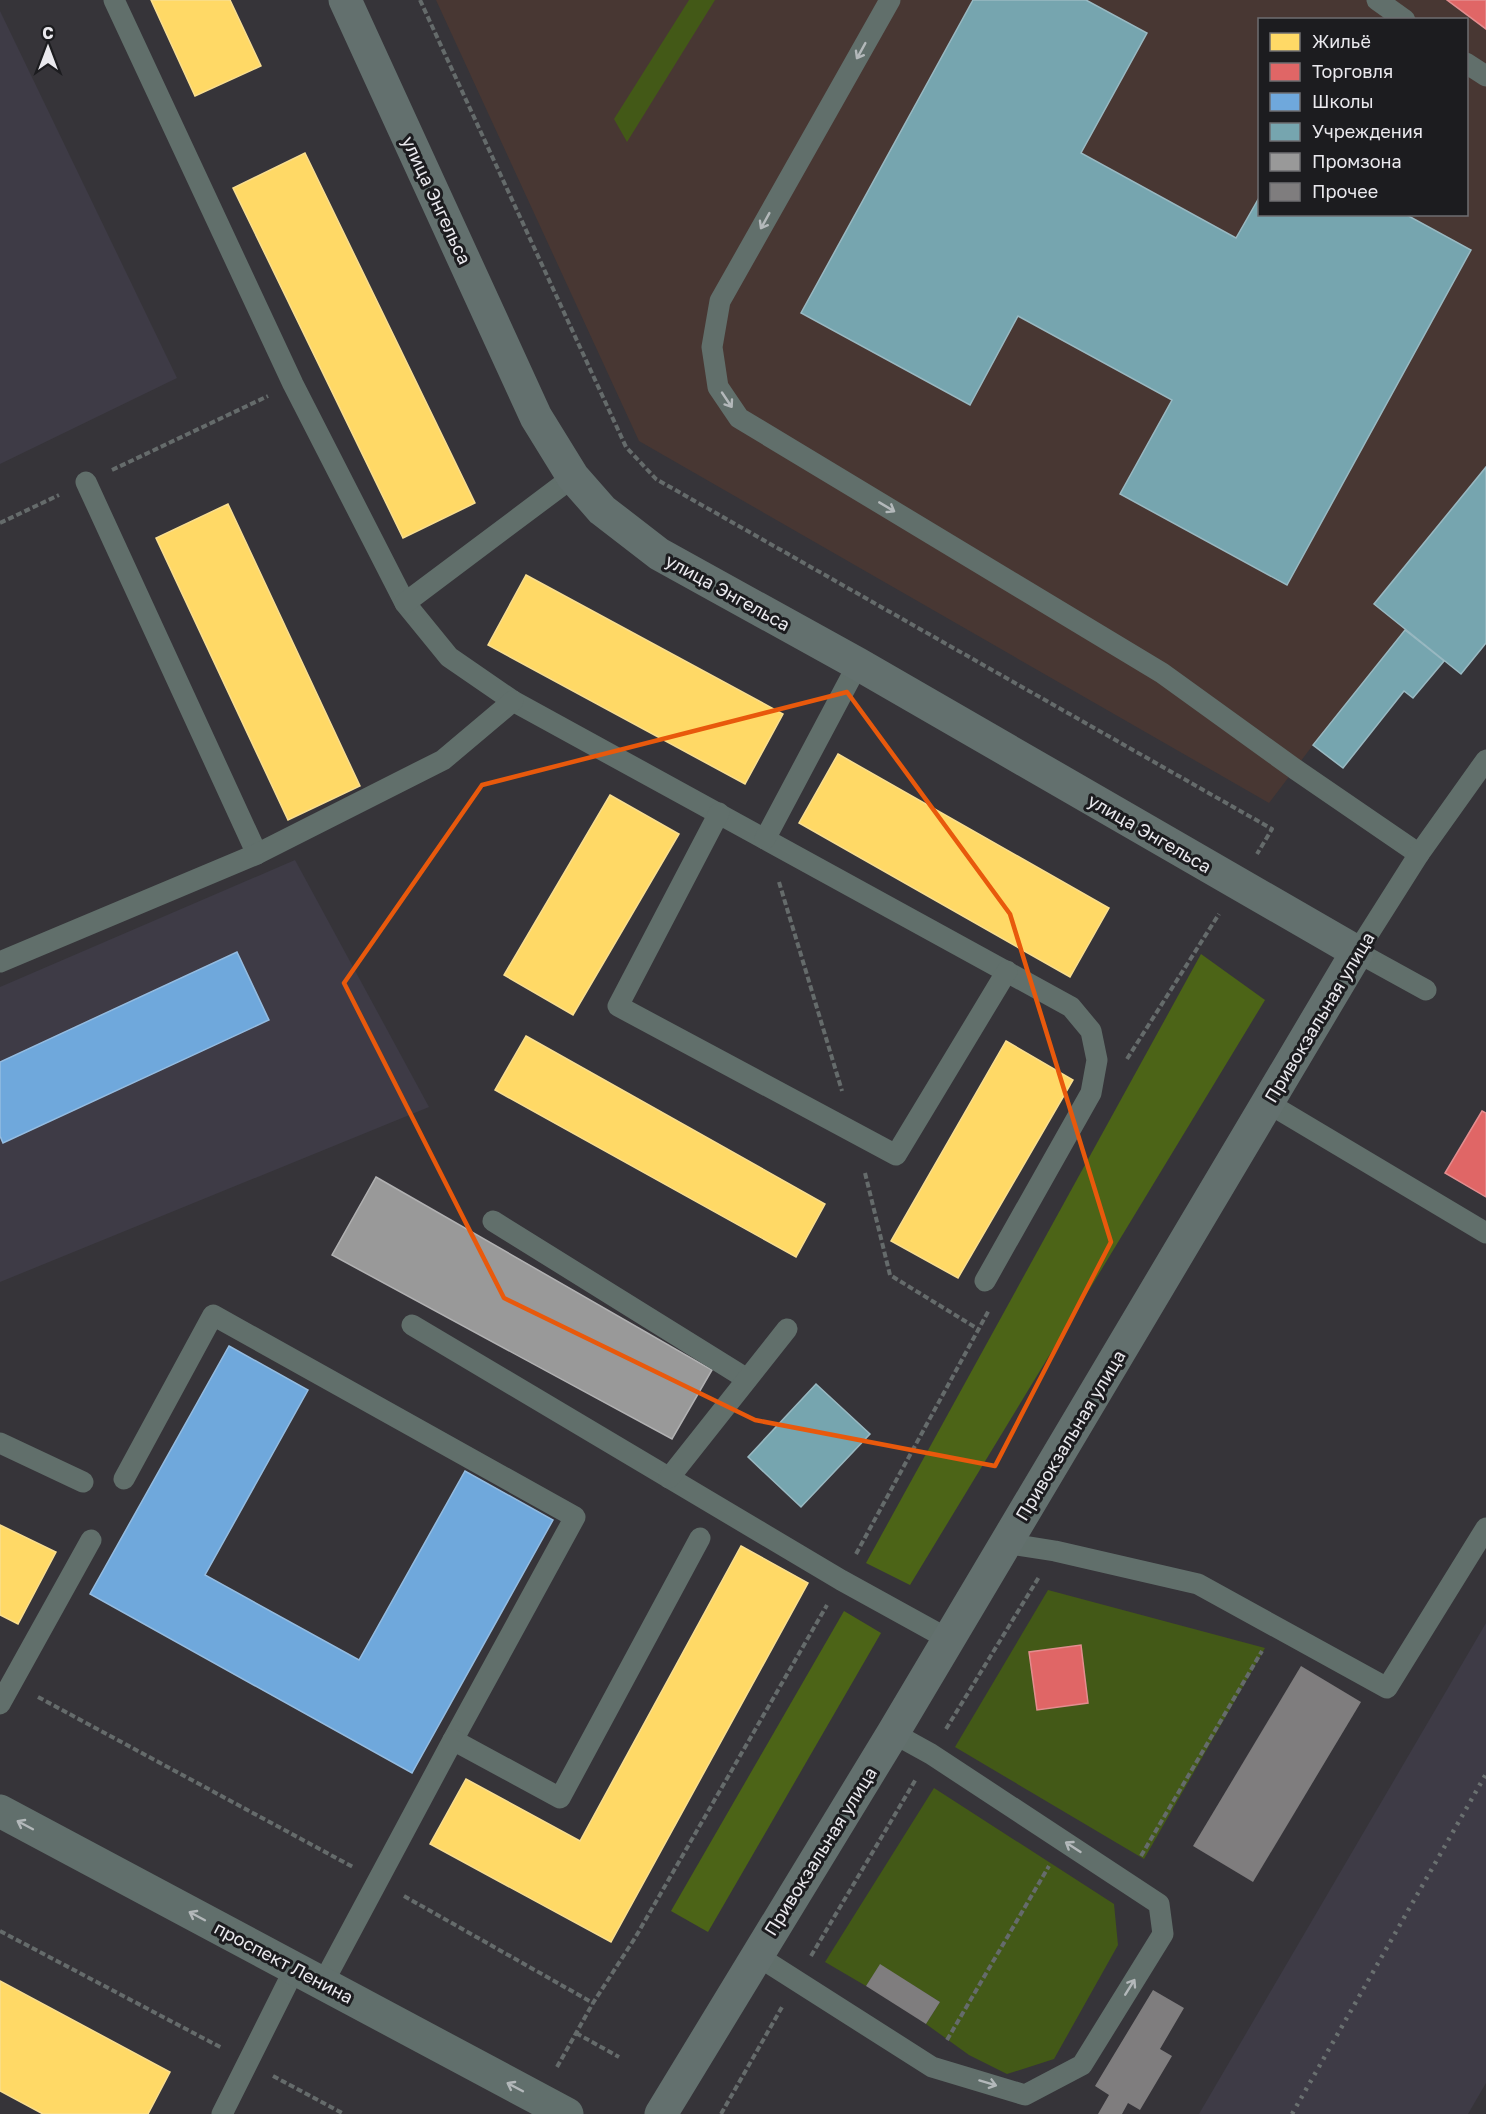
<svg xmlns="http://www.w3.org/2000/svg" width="1486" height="2114" viewBox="0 0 1486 2114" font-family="'Golos Text',sans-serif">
	<rect width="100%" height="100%" fill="#363439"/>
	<path fill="#483733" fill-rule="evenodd" d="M436,0H1486V643L1461,674L1444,661L1413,698L1404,691L1343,768L1313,745L1269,803L639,441ZM1260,20H1466V214H1260Z"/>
	<g fill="#3e3b46">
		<path d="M0,11L177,378L0,464Z"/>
		<path d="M295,860L429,1107L0,1282V987Z"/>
		<path d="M1486,1623V2083L1468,2114H1199Z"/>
	</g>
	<g fill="#435917">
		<path d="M689,0H715L627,142L614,119Z"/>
		<path d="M1048,1590L1265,1648L1144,1859L955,1747Z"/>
		<path d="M934,1788L1114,1904L1118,1945L1054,2059L1007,2074L969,2055L926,2024L940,2002L880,1965L866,1986L825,1962Z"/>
	</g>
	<g fill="#4c6417">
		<path d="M1201,954L1265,1000L910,1585L866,1563Z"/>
		<path d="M844,1611L881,1633L708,1932L671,1911Z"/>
	</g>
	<g fill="#ffd966" stroke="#f9de8f" stroke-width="1.5">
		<path d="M151,0H230L261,66L195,96Z"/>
		<path d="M305,153L475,503L403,538L233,188Z"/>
		<path d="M228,504L360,786L288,820L156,538Z"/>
		<path d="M526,575L783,714L745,784L488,645Z"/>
		<path d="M838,754L1109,908L1070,977L799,823Z"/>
		<path d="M610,795L679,834L573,1015L504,975Z"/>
		<path d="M526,1036L825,1204L796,1257L495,1090Z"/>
		<path d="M1006,1041L1073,1080L958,1278L891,1241Z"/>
		<path d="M0,1525L56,1552L18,1624L0,1615Z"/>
		<path d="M741,1546L808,1583L611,1942L430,1844L466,1779L580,1841Z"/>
		<path d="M0,1981L170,2072L148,2114H43L0,2091Z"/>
	</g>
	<g fill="#e06666" stroke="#e38d8f" stroke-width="1.5">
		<path d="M1447,0H1486V29Z"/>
		<path d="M1482,1111L1486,1113V1197L1445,1173Z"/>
		<path d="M1081,1645L1088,1703L1037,1710L1029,1652Z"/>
	</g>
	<g fill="#6fa8dc" stroke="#94bce1" stroke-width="1.5">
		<path d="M237,952L269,1020L3,1143L0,1136V1062Z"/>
		<path d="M229,1346L308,1390L205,1575L359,1660L465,1471L553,1520L412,1773L90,1594Z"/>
	</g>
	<g fill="#76a5af" stroke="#99b9c2" stroke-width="1.5">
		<path d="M973,0H1086L1147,33L1081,153L1236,238L1260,196V214H1405L1471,250L1287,585L1120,494L1172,400L1018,316L970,405L801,313Z"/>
		<path d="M1486,467V643L1461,674L1374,604Z"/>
		<path d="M1405,630L1444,661L1413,698L1404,691L1343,768L1313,745Z"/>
		<path d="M816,1384L870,1434L801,1507L748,1457Z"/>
	</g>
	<path fill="#999" stroke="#b1b1b2" stroke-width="1.5" d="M376,1177L712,1370L672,1439L332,1255Z"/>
	<g fill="#7f7d7e">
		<path d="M1301,1666L1361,1702L1253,1882L1193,1846Z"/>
		<path d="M880,1964L940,2002L926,2024L866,1986Z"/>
		<path d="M1153,1990L1184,2008L1160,2049L1172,2056L1140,2110L1128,2103L1122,2114H1098L1109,2095L1095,2086Z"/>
	</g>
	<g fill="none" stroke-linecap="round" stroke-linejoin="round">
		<g stroke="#656b6b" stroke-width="4" stroke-dasharray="6 3" stroke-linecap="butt">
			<path d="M420,0L626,447L656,479L1272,829L1257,854"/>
			<path d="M112,470L268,396"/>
			<path d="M0,523L59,495"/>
			<path d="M779,882L842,1091"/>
			<path d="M1127,1059L1219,914"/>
			<path d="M865,1173L890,1275L978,1329"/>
			<path d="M856,1554L989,1310"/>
			<path d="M38,1697L353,1867"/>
			<path d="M946,1729L1039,1577"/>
			<path d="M1141,1856L1262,1651"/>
			<path d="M404,1896L593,2003"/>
			<path d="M0,1931L222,2048"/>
			<path d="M811,1956L916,1779"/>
			<path d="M576,2033L619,2057"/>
			<path d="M947,2040L1049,1866"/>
			<path d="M557,2067L593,2003L635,1938L827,1605"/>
			<path d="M273,2076L344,2114"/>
			<path d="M721,2114L782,2007"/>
		</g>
		<g stroke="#616f6b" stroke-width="21">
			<path d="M114,0L293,384L405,603L449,657L513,701L1071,1007L1091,1031L1097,1060L1091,1093L985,1281"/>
			<path d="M890,0L720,301L712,347L718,387L739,418L1162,673L1295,769L1419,854"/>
			<path d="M1377,0L1405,20"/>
			<path d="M1466,63L1486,76"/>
			<path d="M86,482L257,854"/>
			<path d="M405,603L573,477"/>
			<path d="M719,813L618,1006L896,1155L1007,971"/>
			<path d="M765,839L858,664"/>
			<path d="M0,962L257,854L443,760L513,701"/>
			<path d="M1426,990L1357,952L1419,854L1486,760"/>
			<path d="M1268,1103L1486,1233"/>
			<path d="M493,1221L747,1379"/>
			<path d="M412,1325L841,1580L948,1639"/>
			<path d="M0,1443L83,1482"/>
			<path d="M669,1478L787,1329"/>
			<path d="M124,1479L213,1315L575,1517L453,1740"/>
			<path d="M1005,1543L1055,1551L1198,1584L1387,1688L1486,1528"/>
			<path d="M0,1704L91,1540"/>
			<path d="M756,1955L932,2067L1025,2095L1082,2065L1163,1934L1159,1904L931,1754L893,1733"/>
			<path d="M323,1983L453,1740L560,1798L700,1538"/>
			<path d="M222,2114L295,1968"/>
		</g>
		<path stroke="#63706e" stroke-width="33" d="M345,0L536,417L573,477L602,510L659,554L858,664L1357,952L893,1733L661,2114"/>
		<path stroke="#616f6c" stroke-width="33" d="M0,1811L567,2114"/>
		<path stroke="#6a7070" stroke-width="4.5" stroke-dasharray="3 6" stroke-linecap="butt" d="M1292,2114L1486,1774"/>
	</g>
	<defs><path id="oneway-shaft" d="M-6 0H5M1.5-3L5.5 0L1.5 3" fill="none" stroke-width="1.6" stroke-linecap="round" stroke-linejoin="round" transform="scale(1.5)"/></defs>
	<g stroke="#b3b8ba">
		<use href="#oneway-shaft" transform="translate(861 51) rotate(119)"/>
		<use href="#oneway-shaft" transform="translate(765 221) rotate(119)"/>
		<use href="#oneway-shaft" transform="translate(727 400) rotate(56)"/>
		<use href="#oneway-shaft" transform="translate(887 507) rotate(31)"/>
		<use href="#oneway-shaft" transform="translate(25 1825) rotate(-152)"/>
		<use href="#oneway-shaft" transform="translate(1073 1847) rotate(-147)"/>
		<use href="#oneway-shaft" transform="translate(197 1916) rotate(-152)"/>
		<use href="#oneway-shaft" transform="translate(1130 1987) rotate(-58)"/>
		<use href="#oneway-shaft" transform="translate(988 2083) rotate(17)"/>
		<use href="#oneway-shaft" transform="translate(515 2087) rotate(-152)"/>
	</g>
	<path fill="none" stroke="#e8590c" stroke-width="4.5" stroke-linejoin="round" d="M847,692L1010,914L1111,1242L995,1466L755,1420L504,1298L344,983L482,785Z"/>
	<g text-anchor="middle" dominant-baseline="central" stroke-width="6" stroke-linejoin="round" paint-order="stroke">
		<g font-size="18" fill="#eae9ee" stroke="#1c1c1f">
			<text transform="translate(437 200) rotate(65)">улица Энгельса</text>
			<text transform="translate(728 592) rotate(29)">улица Энгельса</text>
			<text transform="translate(1150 833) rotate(30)">улица Энгельса</text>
			<text transform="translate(1319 1017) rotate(-59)">Привокзальная улица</text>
			<text transform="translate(1070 1435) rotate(-59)">Привокзальная улица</text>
			<text transform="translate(820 1851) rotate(-58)">Привокзальная улица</text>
			<text transform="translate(284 1962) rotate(28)">проспект Ленина</text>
		</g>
	</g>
	<rect x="1258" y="18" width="210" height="198" fill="#1c1c1f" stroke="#6e6e72" stroke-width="1.5"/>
	<rect x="1270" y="33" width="30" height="18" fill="#ffd966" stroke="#6e6e72" stroke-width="1.5"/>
	<text x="1312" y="48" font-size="18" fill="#eae9ee">Жильё</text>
	<rect x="1270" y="63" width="30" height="18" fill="#e06666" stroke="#6e6e72" stroke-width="1.5"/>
	<text x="1312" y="78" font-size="18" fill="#eae9ee">Торговля</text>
	<rect x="1270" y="93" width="30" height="18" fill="#6fa8dc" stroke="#6e6e72" stroke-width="1.5"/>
	<text x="1312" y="108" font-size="18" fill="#eae9ee">Школы</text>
	<rect x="1270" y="123" width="30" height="18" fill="#76a5af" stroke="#6e6e72" stroke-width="1.5"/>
	<text x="1312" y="138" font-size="18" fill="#eae9ee">Учреждения</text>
	<rect x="1270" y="153" width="30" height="18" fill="#999999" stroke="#6e6e72" stroke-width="1.5"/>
	<text x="1312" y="168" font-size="18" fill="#eae9ee">Промзона</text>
	<rect x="1270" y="183" width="30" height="18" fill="#7f7d7e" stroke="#6e6e72" stroke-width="1.5"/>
	<text x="1312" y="198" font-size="18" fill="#eae9ee">Прочее</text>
	<g transform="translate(48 48)" stroke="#1c1c1f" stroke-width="4.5" paint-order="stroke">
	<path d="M0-4.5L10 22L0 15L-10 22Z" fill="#eae9ee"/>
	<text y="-9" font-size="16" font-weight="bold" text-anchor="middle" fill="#eae9ee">С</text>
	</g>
</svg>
